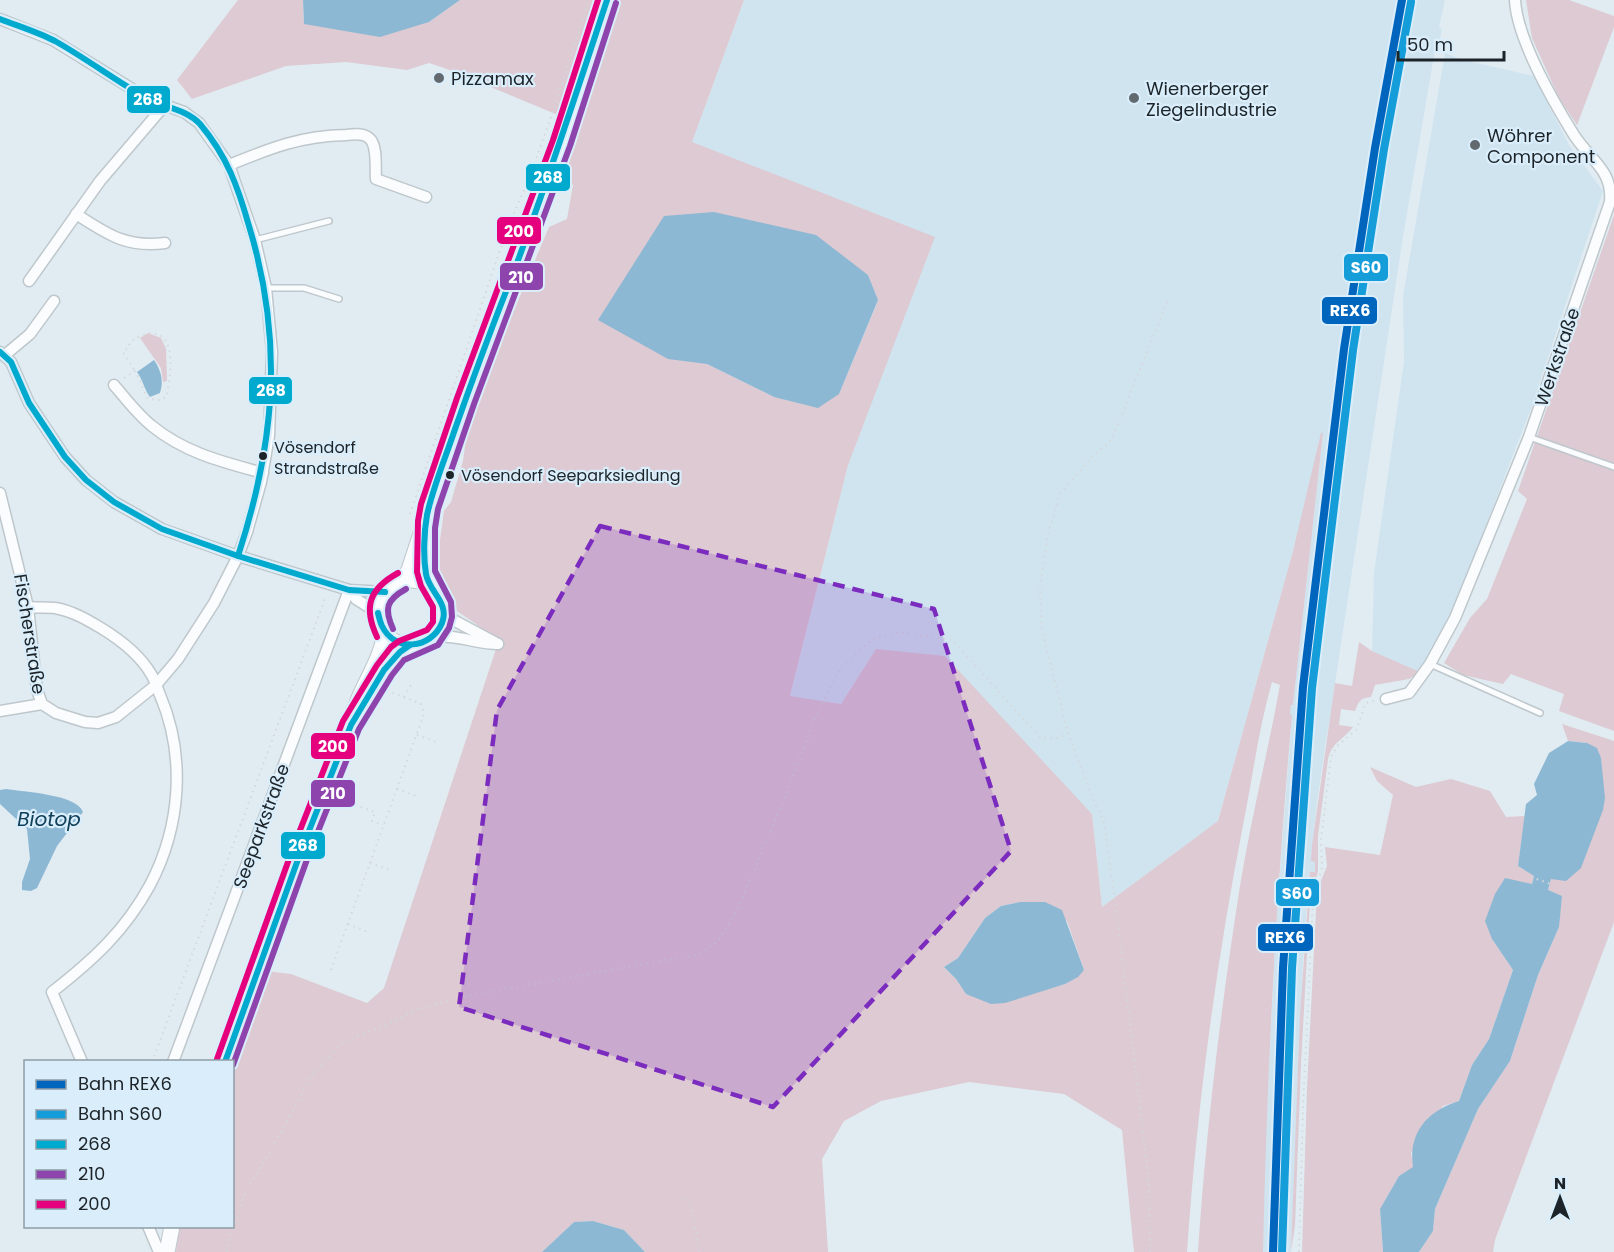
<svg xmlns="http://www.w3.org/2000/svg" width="1614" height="1252" viewBox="0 0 1614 1252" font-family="Poppins,sans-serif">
	<rect width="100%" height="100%" fill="#e1ecf2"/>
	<g fill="#d0e4f0">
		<path d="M744,0H1445L1439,28L1442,29L1438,50H1435L1403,237L1331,710L1332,711L1331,721L1329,722L1317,802L1311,861L1315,862V872H1310L1304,941L1291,1252H1263L1264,1169L1276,925L1292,715H1290L1291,704H1293L1323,434L1293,551L1218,821L1102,907L1092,814L876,649L841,704L790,697L848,465L692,142Z"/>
		<path d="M1445,53L1460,59L1534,76L1569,145L1603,191L1532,406L1450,618L1420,672L1372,651L1374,573L1404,361L1403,296Z"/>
	</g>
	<g fill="#ddcad2" fill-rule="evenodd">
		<path d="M238,0H303L304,24L429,22L460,0H604L570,120L447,69L429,63L407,70L346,62L286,66L192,99L177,80Z"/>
		<path d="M619,0H744L692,142L935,237L848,465L790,696L841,704L876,649L945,656L1092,814L1102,907L1218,821L1293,551L1321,433H1323L1293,705H1291L1290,714L1292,715C1276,893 1267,1073 1263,1252H1198C1206,1129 1221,1007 1240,886C1251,818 1268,752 1280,685L1272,682C1259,727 1253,775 1244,820C1216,963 1197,1107 1187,1252H1134L1122,1130L1064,1094L969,1082L881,1101L844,1121L822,1159L828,1252H645L624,1230L593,1221L574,1222L542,1252H176L179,1227L232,1226L233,1065L266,971L291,974L367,1003L384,988L499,640L457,611L438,574L440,540L444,511L451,502L463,461L469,417L549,227L567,219L573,185L564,176L583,103ZM868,275L878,301L839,394L774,397L707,364ZM1020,902L1067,921L1084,970L1065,984L1047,989L966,994L956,979L944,967L958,958L985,918L1001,906Z"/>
		<path d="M1526,0H1569L1614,16V27L1577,125L1559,98L1532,38Z"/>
		<path d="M1614,215V731L1559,711L1564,694L1511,674L1503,684L1463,675L1444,663L1470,618L1487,599L1527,499L1518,491Z"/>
		<path d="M148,333L161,338L166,349L167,381L163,382L161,368L140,338Z"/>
		<path d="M1359,642L1372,651L1420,672L1409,679L1375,685L1371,697C1360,698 1359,701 1355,711L1341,709L1339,725L1353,727C1343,740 1332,742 1328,759L1318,836V871L1310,901L1301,1064L1295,1225L1291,1252L1300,1016L1310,872H1315V862L1311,861L1312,845L1335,683L1352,686Z"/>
		<path d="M1562,724L1614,741V922L1495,1240L1493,1252H1419L1433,1231L1435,1209L1478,1109L1510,1061L1538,975L1559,927L1548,890L1587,743L1568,741Z"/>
		<path d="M1370,767L1416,787L1451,779L1490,791L1506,817L1525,816L1518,866L1534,876L1532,884L1492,939L1513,970L1489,1039L1472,1065L1459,1101L1443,1106L1411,1153L1414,1167L1399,1176L1380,1209L1383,1252H1302L1307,1088L1317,891L1327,866L1325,847L1380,855L1393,795L1377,781Z"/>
	</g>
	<g fill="#8db8d4">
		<path d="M303,0H460L429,22L380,37L304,24Z"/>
		<path d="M714,212L816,235L868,275L878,300L839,394L818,408L774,397L707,364L668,359L598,320L664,216Z"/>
		<path d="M154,360C161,370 164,381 160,393L150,397C144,389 143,380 137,372Z"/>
		<path d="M1568,741L1587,743L1597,748L1601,758L1605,798L1603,810L1581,868L1566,881L1551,879L1548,890L1562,896L1559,927L1538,975L1510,1061L1478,1109L1435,1209L1433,1231L1419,1252H1383L1380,1209L1399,1176L1413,1167C1408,1133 1427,1111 1459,1101L1472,1065L1489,1039L1513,970L1492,939L1485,921L1495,894L1505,878L1532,884L1534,876L1518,866L1526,804L1537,795L1534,784L1549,753Z"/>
		<path d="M6,789C23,792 77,794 83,812L57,846L37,888L31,891L22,890V882L30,859L27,829L0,804V790Z"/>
		<path d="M1020,902H1045L1062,910L1084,970L1078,977L1065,984L1005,1003L991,1004L966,994L956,979L944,967L958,958L985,918L1001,906Z"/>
		<path d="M593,1221L624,1230L645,1252H542L574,1222Z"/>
	</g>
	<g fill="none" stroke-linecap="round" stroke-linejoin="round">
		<defs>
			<g id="lane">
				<path d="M255,240L329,221"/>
				<path d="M266,288H304L339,299"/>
				<path d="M1529,437L1614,467"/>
				<path d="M1430,664L1540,713"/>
			</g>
			<g id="street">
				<path d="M0,19L53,40L150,100L184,112L199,123L229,165L255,240L266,288L272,352L269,436L261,482L247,532L238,556L214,603L178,659L156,685L116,717L98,723L85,722L56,713L42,704L37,690L28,607L0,493"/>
				<path d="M229,165C271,148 300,136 346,135C354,134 363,133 369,138C378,145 375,168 376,179L426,197"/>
				<path d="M76,214C107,234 126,248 165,243"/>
				<path d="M29,281L100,181L164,106"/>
				<path d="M0,352L11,362L29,403L65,457L86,480L114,502L162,529L238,556L349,590L385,592"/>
				<path d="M5,355L30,334L54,301"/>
				<path d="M114,385C126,399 138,415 152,426C185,453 223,462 263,473"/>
				<path d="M349,590L356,599L378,613"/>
				<path d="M28,607C37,608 46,607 55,608C72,611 86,619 101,628C119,639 140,655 151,674C155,680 157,688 160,695C186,756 181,826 150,885C125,931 93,960 52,992L82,1062"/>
				<path d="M444,615L498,644"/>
				<path d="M433,637C456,634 476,644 498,644"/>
				<path d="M1386,699L1409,693L1430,664L1455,618L1529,437L1610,202C1613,170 1590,160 1574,135C1553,101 1517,39 1515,0"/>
				<path d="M0,711L42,704"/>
				<path d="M173,1062L349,590"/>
				<path d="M148,1226L159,1252"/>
			</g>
			<g id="secondary">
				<path d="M427,528L426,573L431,586"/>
				<circle cx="411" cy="613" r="33"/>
				<path d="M402,581L409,570L463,405L570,120L607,0"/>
				<path d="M369,697L398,651L410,645"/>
				<path d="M225,1062L301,851L351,725C356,692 380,666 385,633"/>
				<path d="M167,1252L172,1226"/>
			</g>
		</defs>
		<use href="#lane" stroke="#bec7cc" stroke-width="8"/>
		<use href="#street" stroke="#bec7cc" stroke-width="13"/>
		<use href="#secondary" stroke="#bec7cc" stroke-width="17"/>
		<g stroke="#d4d8da" stroke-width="2" stroke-dasharray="1.5 4.5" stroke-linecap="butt">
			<path d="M124,378L135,371C141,380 142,389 148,399L161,400L166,397C174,367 176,312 130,342L128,348L123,352L135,371"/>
			<path d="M410,514L508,227L530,176L552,114L589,0"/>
			<path d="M421,654L432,649"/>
			<path d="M404,697L411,685"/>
			<path d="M417,735L439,743"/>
			<path d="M397,789L419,797"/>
			<path d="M338,799L375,812L372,821L383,825"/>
			<path d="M370,863L392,871"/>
			<path d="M1531,877L1551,884"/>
			<path d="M348,924L368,932"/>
			<path d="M331,970L424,714L421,704L388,691"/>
			<path d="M152,1062L326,596"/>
			<path d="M685,1199L692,1211L699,1252"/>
			<path d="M227,1252L233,1228L245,1194L295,1108L311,1076L343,1042L390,1023L418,1009L472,995L700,954L719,940L737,911L787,792L817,713L842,666L873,639L899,632L952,640L1041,738H1058L1068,733"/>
			<path d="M1150,1252L1149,1185L1121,947L1104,821L1091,795L1068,733L1042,631L1040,587L1048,534L1060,494L1091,458L1112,439L1168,300"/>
			<path d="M1299,1252L1303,1107L1313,900L1322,868L1321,840L1331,757L1338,745L1356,730L1366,703L1374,701"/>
		</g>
		<use href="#lane" stroke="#fafcfd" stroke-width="5"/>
		<use href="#street" stroke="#fafcfd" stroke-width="10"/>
		<use href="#secondary" stroke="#fafcfd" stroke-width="15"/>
		<defs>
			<g id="bus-1">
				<path d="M0,19C18,26 38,32 55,41C87,59 116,81 148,99C165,108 186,109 200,124C227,156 238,187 249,226C284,342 275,442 238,556"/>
				<path d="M0,352L11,362L29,403L65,457L86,480L114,502L162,529L238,556L349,590L385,592"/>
				<path d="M378,613C379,617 380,622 382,626C395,653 431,649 442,623C450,603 429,592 426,574C423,556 424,532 427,515C433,487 445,459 454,432C473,378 493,324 514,271C548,181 577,91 607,0"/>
				<path d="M225,1062L301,851L351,725L384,670L400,652L410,645"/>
			</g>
			<g id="bus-2">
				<path d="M393,629C384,609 386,600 406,589"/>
				<path d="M233,1065L309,854L359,729L392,675L404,660L438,645L449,628L452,617L451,602L435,571V528L438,509L474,404L570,146L616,3"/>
			</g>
			<g id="bus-3">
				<path d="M377,637C363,607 369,589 398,573"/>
				<path d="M217,1059L293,848L343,721L377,665L391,647L399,641L427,630L433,622V607L421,586L417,572L418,521L421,504L457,398L553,140L598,0"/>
			</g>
		</defs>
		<use href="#bus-1" stroke="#d9edfa" stroke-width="10"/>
		<use href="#bus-2" stroke="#d9edfa" stroke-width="10"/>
		<use href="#bus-3" stroke="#d9edfa" stroke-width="10"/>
		<use href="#bus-1" stroke="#00a9ce" stroke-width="6"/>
		<use href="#bus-2" stroke="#8e44ad" stroke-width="6"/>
		<use href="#bus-3" stroke="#e5007d" stroke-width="6"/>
		<defs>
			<path id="rail-1" d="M1273,1252L1283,968L1303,687L1344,349L1375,148L1402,0"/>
			<path id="rail-2" d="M1282,1252L1292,968L1312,688L1353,350L1384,149L1411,2"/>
		</defs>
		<use href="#rail-1" stroke="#d9edfa" stroke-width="12"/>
		<use href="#rail-2" stroke="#d9edfa" stroke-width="12"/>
		<use href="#rail-1" stroke="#0065bd" stroke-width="8"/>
		<use href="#rail-2" stroke="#159dd9" stroke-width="8"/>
	</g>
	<path fill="#7b2cbf" fill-opacity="0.2" stroke="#7b2cbf" stroke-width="4.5" stroke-dasharray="12 8" stroke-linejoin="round" d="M600,526L934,609L1011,851L773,1107L459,1007L497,710Z"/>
	<g fill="#626a6f" stroke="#d9edfa" stroke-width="2">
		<circle cx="439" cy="78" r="6"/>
		<circle cx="1134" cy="98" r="6"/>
		<circle cx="1475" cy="145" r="6"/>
	</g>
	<g fill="#1d2429" stroke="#d9edfa" stroke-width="2">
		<circle cx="263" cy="456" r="5"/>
		<circle cx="450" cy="475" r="5"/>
	</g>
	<g text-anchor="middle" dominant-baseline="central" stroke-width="4.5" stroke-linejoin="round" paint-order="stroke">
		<g font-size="16" fill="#1d2429" stroke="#d9edfa" text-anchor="start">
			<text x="274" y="447">Vösendorf<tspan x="274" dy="21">Strandstraße</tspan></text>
			<text x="461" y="475">Vösendorf Seeparksiedlung</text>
		</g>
		<g font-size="18" fill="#1d2429" stroke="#d9edfa" text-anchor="start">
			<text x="451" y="78">Pizzamax</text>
			<text x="1146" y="88">Wienerberger<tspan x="1146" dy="21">Ziegelindustrie</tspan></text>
			<text x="1487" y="135">Wöhrer<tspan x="1487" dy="21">Component</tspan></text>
		</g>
		<g font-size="18" fill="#1d2429" stroke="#d9edfa">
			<text transform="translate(1557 357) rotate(-71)">Werkstraße</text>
			<text transform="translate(30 634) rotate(81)">Fischerstraße</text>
			<text transform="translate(261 826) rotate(-70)">Seeparkstraße</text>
		</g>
		<g font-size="20" font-style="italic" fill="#11405a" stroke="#d9edfa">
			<text x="49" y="819">Biotop</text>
		</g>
	</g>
	<g stroke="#d9edfa" stroke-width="2">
		<rect x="126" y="85" width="45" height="29" rx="6" fill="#00a9ce"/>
		<rect x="525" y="163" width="46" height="29" rx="6" fill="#00a9ce"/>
		<rect x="496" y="216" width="46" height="29" rx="6" fill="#e5007d"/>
		<rect x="1343" y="253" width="46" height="29" rx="6" fill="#159dd9"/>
		<rect x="499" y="262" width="45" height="29" rx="6" fill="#8e44ad"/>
		<rect x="1321" y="296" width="57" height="29" rx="6" fill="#0065bd"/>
		<rect x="248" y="376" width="45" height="29" rx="6" fill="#00a9ce"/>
		<rect x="310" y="732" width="46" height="28" rx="6" fill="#e5007d"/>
		<rect x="310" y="779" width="46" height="29" rx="6" fill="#8e44ad"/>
		<rect x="280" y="831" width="46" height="29" rx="6" fill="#00a9ce"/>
		<rect x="1275" y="878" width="45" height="29" rx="6" fill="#159dd9"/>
		<rect x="1257" y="923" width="57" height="29" rx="6" fill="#0065bd"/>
	</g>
	<g font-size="16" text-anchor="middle" font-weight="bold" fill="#fff">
		<text x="148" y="105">268</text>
		<text x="548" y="183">268</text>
		<text x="519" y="237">200</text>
		<text x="1366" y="273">S60</text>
		<text x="521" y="283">210</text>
		<text x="1350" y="316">REX6</text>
		<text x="271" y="396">268</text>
		<text x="333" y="752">200</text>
		<text x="333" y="799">210</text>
		<text x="303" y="851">268</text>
		<text x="1297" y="899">S60</text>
		<text x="1285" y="943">REX6</text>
	</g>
	<rect x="24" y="1060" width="210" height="168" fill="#d9edfa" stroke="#8e9da6" stroke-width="1.5"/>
	<rect x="36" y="1080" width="30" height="9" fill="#0065bd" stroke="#8e9da6" stroke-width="1.5"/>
	<text x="78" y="1090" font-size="18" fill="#1d2429">Bahn REX6</text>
	<rect x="36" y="1110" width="30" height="9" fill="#159dd9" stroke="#8e9da6" stroke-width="1.5"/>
	<text x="78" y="1120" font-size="18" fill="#1d2429">Bahn S60</text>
	<rect x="36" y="1140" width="30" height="9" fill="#00a9ce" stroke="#8e9da6" stroke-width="1.5"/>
	<text x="78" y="1150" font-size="18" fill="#1d2429">268</text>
	<rect x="36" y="1170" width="30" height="9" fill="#8e44ad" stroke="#8e9da6" stroke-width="1.5"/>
	<text x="78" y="1180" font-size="18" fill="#1d2429">210</text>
	<rect x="36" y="1200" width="30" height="9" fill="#e5007d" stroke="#8e9da6" stroke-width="1.5"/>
	<text x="78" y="1210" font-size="18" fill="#1d2429">200</text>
	<g transform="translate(1560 1198)" stroke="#d9edfa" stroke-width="4.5" paint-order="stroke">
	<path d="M0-4.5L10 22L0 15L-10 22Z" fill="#1d2429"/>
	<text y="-9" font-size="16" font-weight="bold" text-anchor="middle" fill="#1d2429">N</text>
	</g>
	<path d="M1398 51v9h106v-9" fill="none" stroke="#1d2429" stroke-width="3"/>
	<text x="1407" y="51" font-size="18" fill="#1d2429" stroke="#d9edfa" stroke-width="4.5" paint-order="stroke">50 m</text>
</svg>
